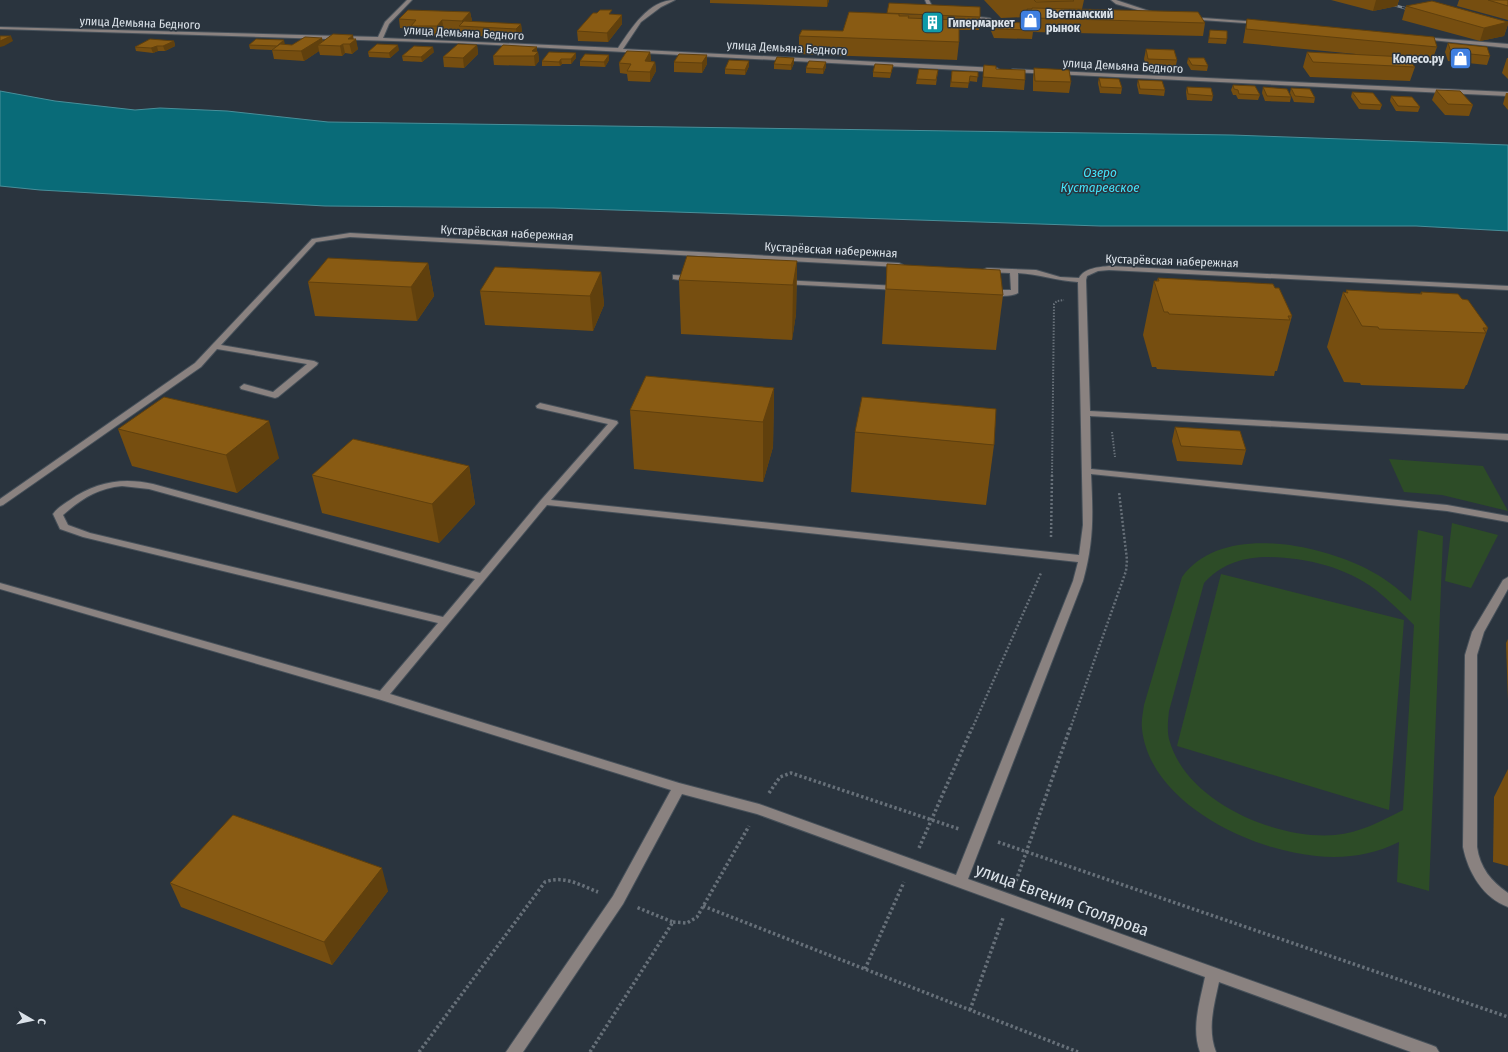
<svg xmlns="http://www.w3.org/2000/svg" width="1508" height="1052" viewBox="0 0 1508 1052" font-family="'Fira Sans Condensed',sans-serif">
	<rect width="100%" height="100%" fill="#2a343e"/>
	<g fill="#2d4c27" fill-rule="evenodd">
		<path d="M1389,459L1483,466L1508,511L1442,495L1404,492Z"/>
		<path d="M1452,523L1498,535L1471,588L1445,581Z"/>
		<path d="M1418,530L1443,536L1429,891L1397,882L1399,842C1373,855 1345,859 1316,856C1250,850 1150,803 1142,729C1141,720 1143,713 1144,705L1182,577C1221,523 1317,544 1367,569C1383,577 1398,588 1411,601ZM1264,557C1303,557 1344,566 1376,590C1390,601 1402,613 1414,625L1403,810C1381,821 1360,833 1335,835C1275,840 1185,801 1169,739C1167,730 1168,720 1169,711L1204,583C1220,565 1240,558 1264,557Z"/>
		<path d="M1221,574L1404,620L1389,810L1177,746Z"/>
	</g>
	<path fill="#096b78" stroke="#488f9a" d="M0,91L55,101L135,110L160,108L227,111L328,122L1232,135L1508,145V231L1416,226H1100L554,208L325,206L40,190L0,186Z"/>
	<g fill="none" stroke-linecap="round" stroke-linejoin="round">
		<defs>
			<g id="minor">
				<path d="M407,0H412L389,24L383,38L618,48C631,29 648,0 675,0L661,7L641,22L623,49L997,68L1000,70L997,72L458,43L0,29V27L378,37L385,22Z"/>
				<path d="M925,0H929L933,8L940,13V15C931,15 928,7 925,0Z"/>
				<path d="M1111,0H1116L1158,14L1156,15L1116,4Z"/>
				<path d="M968,16L989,18L991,19L989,20L966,18Z"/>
				<path d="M1189,17L1259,22L1261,23L1259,24L1187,19Z"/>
				<path d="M1420,37L1508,44V48L1422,39Z"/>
				<path d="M1013,69L1508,92V96L1011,72V70Z"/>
				<path d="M350,233L899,263L903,265L899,267L350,237L316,242L221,345L314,361L318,363L317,365L278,397L275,398L241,389L240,387L244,384L273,392L307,364L217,349L201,367L3,505L0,506V499L195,363L312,239Z"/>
				<path d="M1109,266L1508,286V290L1109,270L1098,271L1087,276L1086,280L1090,411L1508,434V440L1090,416L1091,469L1447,505L1508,516V522L1447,511L1091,474C1093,514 1094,542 1083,581L968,879L1431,1045L1436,1047L1439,1052H1411L1219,982C1214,1005 1207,1029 1216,1052H1200C1191,1028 1200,1001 1205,977L757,814L682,794L623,904L523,1052H506L613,896L671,790L378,699L0,589V583L380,691L438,623L83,537L60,529L53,514C57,508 64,504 70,500C95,482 123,477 153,484L480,573L541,500L608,424L537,408L536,406L540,403L617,421L618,423L551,500L1079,555L1083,525L1078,282C1057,281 1039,274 1018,273V293C1011,297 992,297 986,292L987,290H1011L1010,273L987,272L983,270L987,268L1036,270L1060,277L1079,278C1084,268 1099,267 1109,266ZM122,486L149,489L475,579L443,617L90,533L68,525L63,515C81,499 98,488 122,486ZM547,505L1078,562L1073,581L956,875L759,804L679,783L390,694Z"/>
				<path d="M673,275L692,276L696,278C691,282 680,280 673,279Z"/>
				<path d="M781,280L898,286L902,288L898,290L784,284H781Z"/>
				<path d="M1508,577V589L1484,632L1477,655V847C1480,868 1491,881 1508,893V907C1483,898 1468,872 1463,847L1465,655L1472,632L1503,580Z"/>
			</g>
		</defs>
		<use href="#minor" stroke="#465059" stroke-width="2"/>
		<g stroke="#677079" stroke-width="2" stroke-dasharray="1.5 1.5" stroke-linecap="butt">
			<path d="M1112,432L1115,457"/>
			<path d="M1052,476L1054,304L1057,301L1064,300"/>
		</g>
		<g stroke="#677079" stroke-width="2.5" stroke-dasharray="2 2" stroke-linecap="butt">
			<path d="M1051,537L1052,475"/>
			<path d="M972,729L1041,573"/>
			<path d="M1070,729L1126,571L1127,560L1119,492"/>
		</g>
		<g stroke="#677079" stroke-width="3.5" stroke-dasharray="2.5 2.5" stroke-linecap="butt">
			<path d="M769,793L780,777L791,773L959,829"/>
			<path d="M998,842L1508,1017"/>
			<path d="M919,848L972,728"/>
			<path d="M1016,881L1070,728"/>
			<path d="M703,906L1078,1052"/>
			<path d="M673,922L687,923L697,917L749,826"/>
			<path d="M865,969L904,882"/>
			<path d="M970,1010L1003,918"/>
			<path d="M419,1052L545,882C564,875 580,885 598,892"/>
			<path d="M590,1052L673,922L636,907"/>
		</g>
		<use href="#minor" fill="#8a8280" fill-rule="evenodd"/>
		<defs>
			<path id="rail" d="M1376,0L1415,11"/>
		</defs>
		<use href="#rail" stroke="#7c858e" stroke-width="2.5"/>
		<use href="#rail" stroke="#2a343e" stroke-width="1.5" stroke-dasharray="4.5" stroke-linecap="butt"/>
	</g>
	<g fill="#764e10">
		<path d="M710,0H829L827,7L710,3Z"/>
		<path d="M984,0H1085H1084L1082,9L1205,23L1203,36L1033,32L1032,39L994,38L991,31L992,22L1026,23V17L1001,18Z"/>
		<path d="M1331,0H1399L1397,6L1373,11Z"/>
		<path d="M1459,0H1508V20L1457,6Z"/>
		<path d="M1406,6L1508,22V24L1504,36L1480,41L1402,20Z"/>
		<path d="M470,12L472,21L471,22L521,24L522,34L517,38L460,35V30H444L439,36L412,35L411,29L400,28L399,19Z"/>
		<path d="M849,12L980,17L979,30H959V42L957,60L799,54V36L843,31Z"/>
		<path d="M612,14L622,15V24L608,42L578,41L577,31Z"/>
		<path d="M1247,19L1437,47L1432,61L1408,59L1415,67L1410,81L1310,77L1303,67L1307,52L1366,55L1243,43Z"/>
		<path d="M1210,30L1227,39L1226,44L1208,43Z"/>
		<path d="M322,38L323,42L354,39L358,49L352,54L345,53L342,56L320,55L319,51L304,61L274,59L272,50L250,49L249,45H292Z"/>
		<path d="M174,41L175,46L165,51H158L153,53L136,51L135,47Z"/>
		<path d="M1448,43L1490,56L1487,65L1448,61L1445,52Z"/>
		<path d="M477,45L478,54L464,68L444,67L443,57Z"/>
		<path d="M1146,49L1177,60L1175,70L1147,68L1144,59Z"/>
		<path d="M399,50L390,58L369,57L368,52Z"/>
		<path d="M434,52L422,62L403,61L402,56Z"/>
		<path d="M538,52L539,61L535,66L494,65L493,56Z"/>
		<path d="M650,52L651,61L655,62L656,71L650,82L628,81L627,74L620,73L619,63Z"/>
		<path d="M576,53V58L571,64H562L560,66H542V61Z"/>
		<path d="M679,54L707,64L702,73L674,72V62Z"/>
		<path d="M609,55V60L605,67L580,66V61Z"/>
		<path d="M794,58V63L791,70L774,69V64Z"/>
		<path d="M1188,58L1208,66L1207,71L1191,70L1187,63Z"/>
		<path d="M1507,58H1508V79L1502,73Z"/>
		<path d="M749,61V66L745,75L725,74V69Z"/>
		<path d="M893,65L892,70L890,78L873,77V72Z"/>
		<path d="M984,65L1025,80L1024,90L982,87Z"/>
		<path d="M826,67L823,74L806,73V68Z"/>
		<path d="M1034,68L1071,82L1069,93L1033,91V78Z"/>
		<path d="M938,70L936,85L916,84L917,79Z"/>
		<path d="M952,71L978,72L977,82L969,81L968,88L950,87Z"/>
		<path d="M1099,78L1122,88L1121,94L1100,93L1098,83Z"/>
		<path d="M1138,80L1165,90L1164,96L1139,94L1137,85Z"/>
		<path d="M1233,85L1260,95L1258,100L1238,99L1236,95H1233L1231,90Z"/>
		<path d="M1187,87L1213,96L1212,101L1187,100L1186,92Z"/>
		<path d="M1263,87L1291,97L1290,102L1265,101L1262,93Z"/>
		<path d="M1291,88L1315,98L1314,103L1294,102L1290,93Z"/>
		<path d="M1436,90L1473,105L1469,116L1445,115L1432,100Z"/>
		<path d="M1352,92L1382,105L1380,110L1359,109L1351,97Z"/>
		<path d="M1506,93H1508V110L1503,104Z"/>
		<path d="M1391,96L1420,107L1418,112L1396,111L1390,101Z"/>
		<path d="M797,261L796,314L792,340L681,334L679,280Z"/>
		<path d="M428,263L434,296L417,321L315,316L308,282Z"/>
		<path d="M887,264L1003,295L996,350L882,344Z"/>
		<path d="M601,272L604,305L593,331L485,325L480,291Z"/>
		<path d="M1158,278L1275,288L1292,316L1277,371H1275L1274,376L1157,369L1156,367H1152L1143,335L1154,281H1157Z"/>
		<path d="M1346,290L1420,294L1421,292L1462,299L1488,328L1467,385H1466L1464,389L1361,385L1360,383L1344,382L1327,347L1343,292L1346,293Z"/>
		<path d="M774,388L773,447L763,482L634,469L630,410Z"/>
		<path d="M1175,427L1246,450L1242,465L1177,461L1172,441Z"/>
		<path d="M118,429L279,458L237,493L132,466Z"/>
		<path d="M855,432L994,445L986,505L851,492Z"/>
		<path d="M469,466L475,504L439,543L322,513L312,475Z"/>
		<path d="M1508,639V700L1506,643Z"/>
		<path d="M1508,769V866L1493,862L1494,797Z"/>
		<path d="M170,883L388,891L332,965L181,907Z"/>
	</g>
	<g fill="#60400d">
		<path d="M827,0H829L827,7Z"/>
		<path d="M1376,0H1399L1397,6L1373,11Z"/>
		<path d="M470,12L472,21L467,26H462V21Z"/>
		<path d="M622,15V24L608,42L607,33Z"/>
		<path d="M442,20L444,30L439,36L437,26Z"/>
		<path d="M1508,22V24L1504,36L1480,41L1484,28Z"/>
		<path d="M521,24L522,34L517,38L516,29Z"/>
		<path d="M353,35L354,41L356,39L358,49L352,54L348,39Z"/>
		<path d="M11,36L13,41L4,46L0,47V41Z"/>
		<path d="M322,38L323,45H318L319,51L304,61L301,51Z"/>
		<path d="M284,40L285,45L277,50V46Z"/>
		<path d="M174,41L175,46L165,51L163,46Z"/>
		<path d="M343,44L345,53L342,56L340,46Z"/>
		<path d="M398,45L399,50L390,58L389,53Z"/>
		<path d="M477,45L478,54L464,68L463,58Z"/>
		<path d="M157,46L158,51L153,53L151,48Z"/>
		<path d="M433,47L434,52L422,62L421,57Z"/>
		<path d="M537,47V53L538,52L539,61L535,66L534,56L532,51Z"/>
		<path d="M650,52L651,62L645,61Z"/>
		<path d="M576,53V58L571,64V59Z"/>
		<path d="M609,55V60L605,67L604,62Z"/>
		<path d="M707,55V64L702,73V63Z"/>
		<path d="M794,58V63L791,70V65Z"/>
		<path d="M561,59L562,64L560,66L559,62Z"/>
		<path d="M749,61V66L745,75V70Z"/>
		<path d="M655,62L656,71L650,82V72Z"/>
		<path d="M826,62V67L823,74V69Z"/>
		<path d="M797,261L796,314L792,340L793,285Z"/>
		<path d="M428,263L434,296L417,321L411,287Z"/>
		<path d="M601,272L604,305L593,331L590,296Z"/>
		<path d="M774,388L773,447L763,482V422Z"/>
		<path d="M269,421L279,458L237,493L226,455Z"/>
		<path d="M469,466L475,504L439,543L432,504Z"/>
		<path d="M382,868L388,891L332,965L324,942Z"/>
	</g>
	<g fill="#895b13" stroke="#60400d">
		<path d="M1034,0H1073L1074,1L1036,2Z"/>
		<path d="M1488,0H1508V6Z"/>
		<path d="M1432,1L1508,22L1484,28L1406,6Z"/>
		<path d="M889,3L980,7V17L887,13Z"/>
		<path d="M1032,8L1198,12L1205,23L1035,18L1029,17L1027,9H1032Z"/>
		<path d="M408,10L470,12L462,21L442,20L437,26H411L416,20L399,19Z"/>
		<path d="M600,10H612L609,14L622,15L607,33L577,31L593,13H597Z"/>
		<path d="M849,12L899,14V16H909L908,18L959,20V42L799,36L802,30L843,31Z"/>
		<path d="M1247,19L1434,37L1437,47L1246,29Z"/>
		<path d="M464,21L521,24L516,29L459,26Z"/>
		<path d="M992,22L1031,23L1033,30L995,29Z"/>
		<path d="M1210,30L1227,31V39L1209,38Z"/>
		<path d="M333,34L353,35L348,39H356L350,44H343L340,46L318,45Z"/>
		<path d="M0,36H11L0,41Z"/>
		<path d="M305,37L322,38L301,51L272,50L280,44L292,45Z"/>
		<path d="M150,39L174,41L163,46H157L151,48L135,47Z"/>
		<path d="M256,39L284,40L277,46L249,45Z"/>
		<path d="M1448,43L1487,47L1490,56L1451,52Z"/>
		<path d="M377,44L398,45L389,53L368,52Z"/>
		<path d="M458,44L477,45L463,58L443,57Z"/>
		<path d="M503,45L537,47L532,51L538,52L534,56H493Z"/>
		<path d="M414,46L433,47L421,57L402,56Z"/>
		<path d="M1146,49L1174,50L1177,60L1148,59Z"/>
		<path d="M627,51L650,52L645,61L655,62L650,72L627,71L631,64L619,63Z"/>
		<path d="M549,52L576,53L571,59H561L559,62L542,61Z"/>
		<path d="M1307,52L1406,57L1415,67L1313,62Z"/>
		<path d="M585,54L609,55L604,62L580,61Z"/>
		<path d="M679,54L707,55L702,63L674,62Z"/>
		<path d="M777,57L794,58L791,65L774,64Z"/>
		<path d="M1188,58H1204L1208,66L1192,65Z"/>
		<path d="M729,60L749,61L745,70L725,69Z"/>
		<path d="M809,61L826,62L823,69L806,68Z"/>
		<path d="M875,64L893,65L891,73L873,72Z"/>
		<path d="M984,65L996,66V69L1025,70V80L983,77Z"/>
		<path d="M1034,68L1069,70L1071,82L1035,81Z"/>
		<path d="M919,69L938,70L936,80L917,79Z"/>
		<path d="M952,71L978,72V77L970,76L969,83L951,82Z"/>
		<path d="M1099,78L1119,79L1122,88L1101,87Z"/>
		<path d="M1138,80L1162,81L1165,90L1140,89Z"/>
		<path d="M1233,85L1255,86L1260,95L1239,94L1238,90L1234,89Z"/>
		<path d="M1187,87L1211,88L1213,96L1188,94Z"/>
		<path d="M1263,87L1287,89L1291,97L1267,96Z"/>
		<path d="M1291,88L1310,89L1315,98L1295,96Z"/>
		<path d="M1436,90L1460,91L1473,105L1448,104Z"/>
		<path d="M1352,92L1373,93L1382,105L1361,104Z"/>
		<path d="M1391,96L1412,97L1420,107L1398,106Z"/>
		<path d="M687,256L797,261L793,285L679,280Z"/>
		<path d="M328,258L428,263L411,287L308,282Z"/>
		<path d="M887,264L1000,270L1003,295L886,289Z"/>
		<path d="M495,267L601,272L590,296L480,291Z"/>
		<path d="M1158,278L1273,284L1275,288H1279L1292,316H1288L1290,320L1169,314L1168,312H1164L1154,281H1159Z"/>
		<path d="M1346,290L1422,294L1421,292L1458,294L1462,299L1468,300L1488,328H1483L1486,333L1379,329L1378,327L1362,326L1343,292L1348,293Z"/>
		<path d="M646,376L774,388L763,422L630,410Z"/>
		<path d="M164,397L269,421L226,455L118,429Z"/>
		<path d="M862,397L996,409L994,445L855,432Z"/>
		<path d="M1175,427L1240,431L1246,450L1181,446Z"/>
		<path d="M353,439L469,466L432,504L312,475Z"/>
		<path d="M233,815L382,868L324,942L170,883Z"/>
	</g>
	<defs>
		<symbol id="shop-square" viewBox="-11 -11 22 22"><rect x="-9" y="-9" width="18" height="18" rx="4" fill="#3f7fe0" stroke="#2a343e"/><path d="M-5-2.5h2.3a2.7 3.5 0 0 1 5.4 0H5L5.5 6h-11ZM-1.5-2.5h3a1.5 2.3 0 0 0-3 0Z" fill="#fff"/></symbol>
		<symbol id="building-square" viewBox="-11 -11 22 22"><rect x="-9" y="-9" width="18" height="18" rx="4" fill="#0f9aa8" stroke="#2a343e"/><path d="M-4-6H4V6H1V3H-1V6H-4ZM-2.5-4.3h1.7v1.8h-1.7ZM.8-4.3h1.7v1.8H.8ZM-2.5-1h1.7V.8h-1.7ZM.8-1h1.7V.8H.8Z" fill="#fff"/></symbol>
	</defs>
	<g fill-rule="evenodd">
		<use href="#shop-square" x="1018" y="8" width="25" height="25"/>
		<use href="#building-square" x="920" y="10" width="25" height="25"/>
		<use href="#shop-square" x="1448" y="46" width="25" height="25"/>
	</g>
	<g text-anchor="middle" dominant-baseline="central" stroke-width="3" stroke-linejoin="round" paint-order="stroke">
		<g font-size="12" font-weight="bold" fill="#dbe2e9" stroke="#2a343e" text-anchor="start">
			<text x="1046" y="14">Вьетнамский<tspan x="1046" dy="14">рынок</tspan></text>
			<text x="948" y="23">Гипермаркет</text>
			<text x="1444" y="59" text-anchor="end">Колесо.ру</text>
		</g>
		<g font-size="12" fill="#dbe2e9" stroke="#2a343e">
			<text transform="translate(140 23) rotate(2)">улица Демьяна Бедного</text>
			<text transform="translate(464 33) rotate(3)">улица Демьяна Бедного</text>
			<text transform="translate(787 48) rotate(3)">улица Демьяна Бедного</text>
			<text transform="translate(1123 66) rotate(3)">улица Демьяна Бедного</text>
			<text transform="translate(507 233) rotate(3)">Кустарёвская набережная</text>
			<text transform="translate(831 250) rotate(3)">Кустарёвская набережная</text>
			<text transform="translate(1172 261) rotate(2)">Кустарёвская набережная</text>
		</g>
		<g font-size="13" font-style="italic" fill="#43e5fc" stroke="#2a343e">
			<text x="1100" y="172">Озеро<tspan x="1100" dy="15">Кустаревское</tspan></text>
		</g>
		<g font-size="17" fill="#dbe2e9" stroke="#2a343e">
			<text transform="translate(1062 900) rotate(20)">улица Евгения Столярова</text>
		</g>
	</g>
	<g transform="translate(32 1020) rotate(99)" stroke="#2a343e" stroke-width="3" paint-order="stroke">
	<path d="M0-3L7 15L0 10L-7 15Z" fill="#dbe2e9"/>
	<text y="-6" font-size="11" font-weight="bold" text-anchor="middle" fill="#dbe2e9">С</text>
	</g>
</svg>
